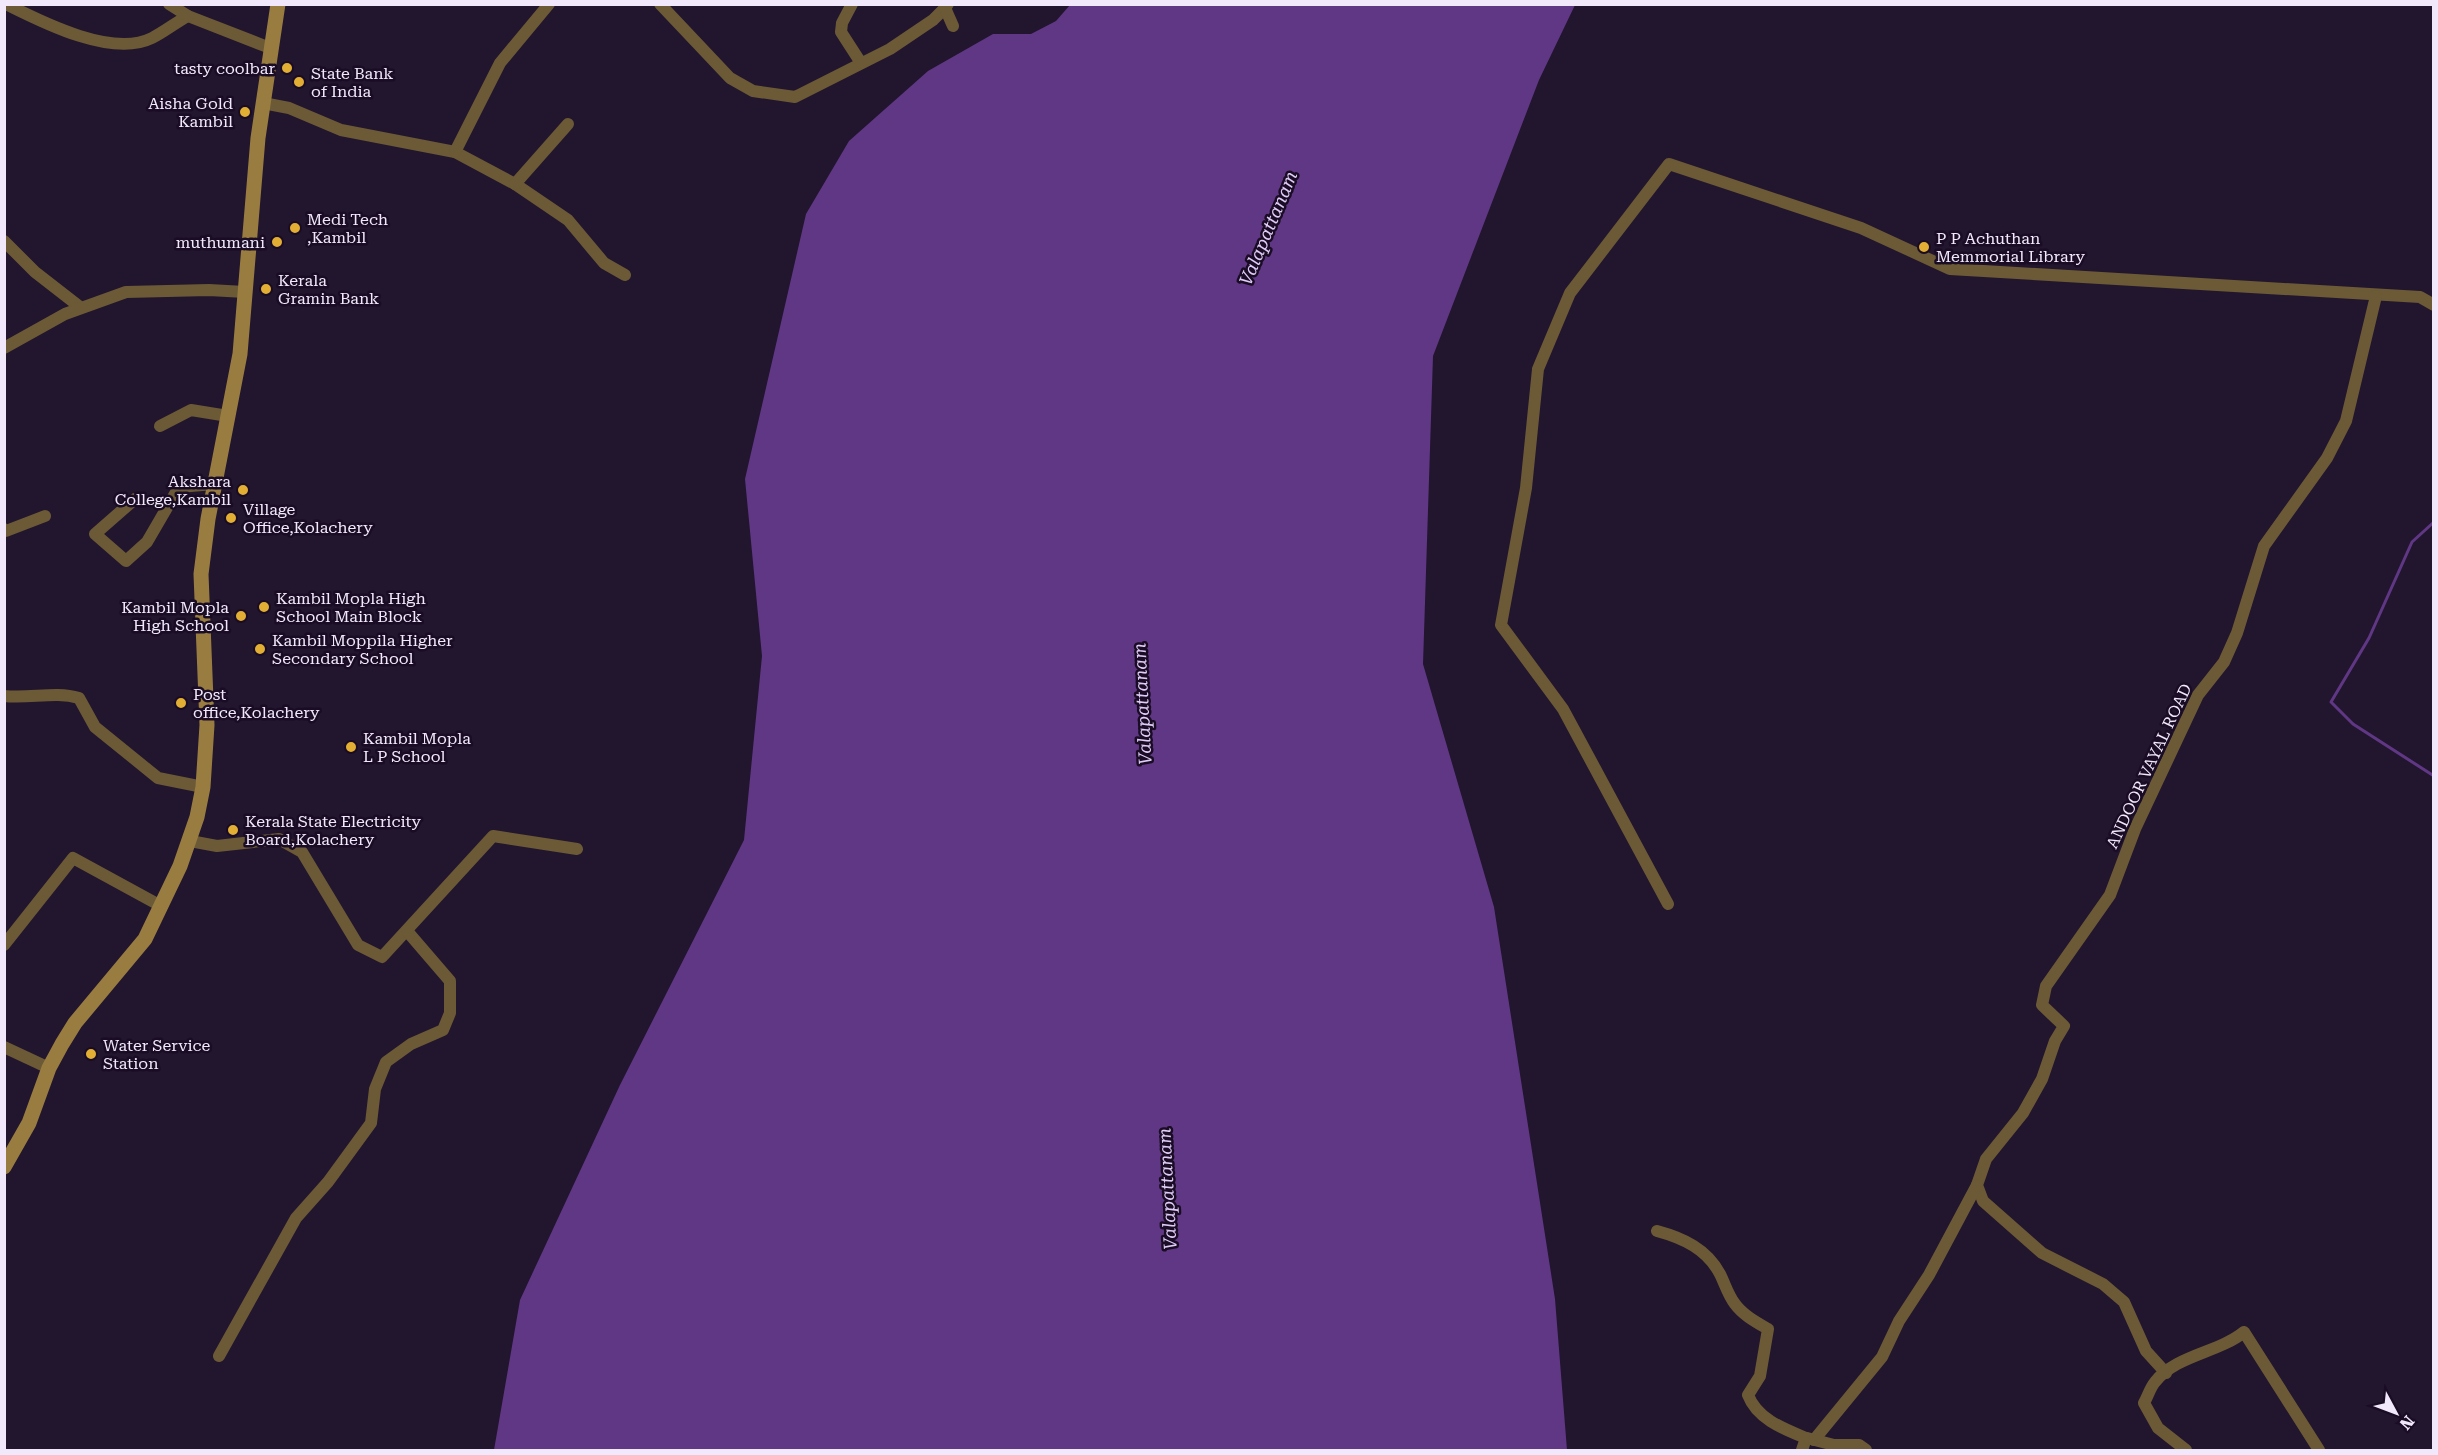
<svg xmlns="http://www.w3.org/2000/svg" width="2438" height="1455" viewBox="0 0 2438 1455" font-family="'Roboto Serif',serif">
	<rect width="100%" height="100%" fill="#22152e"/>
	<path fill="#603784" d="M1070,5H1575L1539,80L1433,356L1423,664L1494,907L1555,1299L1567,1450H494L520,1300L620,1085L744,840L762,656L745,479L806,214L849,141L928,71L993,34H1031L1056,21Z"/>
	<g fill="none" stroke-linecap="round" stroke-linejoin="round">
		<path stroke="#603784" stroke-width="3" d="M2434,522L2412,542L2369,638L2331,702L2353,724L2434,776"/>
		<g stroke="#6b5a35" stroke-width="12">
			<path d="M6,4C42,22 112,58 152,38C164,32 175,23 188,16L270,48"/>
			<path d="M169,4L188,16"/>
			<path d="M660,4L730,78L753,91L795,97L890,49L933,20L945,8"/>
			<path d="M852,4L842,23L841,32L861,63"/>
			<path d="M948,4L945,8L953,26"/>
			<path d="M263,103L289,108L341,130L455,152L515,184L568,220L604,263L625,275"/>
			<path d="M455,152L500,63L549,4"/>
			<path d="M515,184L568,124"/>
			<path d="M4,241L35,272L80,307"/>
			<path d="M4,348L65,314L126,292L209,290L245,292"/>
			<path d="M160,426L191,410L228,416"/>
			<path d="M135,499L95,534L126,561L147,542L179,487L214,484"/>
			<path d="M4,529L6,531L45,516"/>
			<path d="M4,696C30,699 55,691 79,698L95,727L158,778L203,787"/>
			<path d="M190,841L217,846L279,839L302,852L358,945L382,957L493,836L577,849"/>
			<path d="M1668,904L1563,709L1501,625L1526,488L1538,369L1570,293L1669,164L1861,228L1950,269L2420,297L2434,305"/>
			<path d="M4,945L73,858L161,906"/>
			<path d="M4,1047L49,1068"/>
			<path d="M1657,1231C1683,1238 1707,1249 1720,1274C1725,1284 1728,1295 1735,1304C1743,1315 1756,1322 1768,1329L1760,1376L1748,1395C1757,1419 1784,1429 1806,1438L1802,1450"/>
			<path d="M219,1356L296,1218L328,1182L371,1123L375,1089L386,1062L411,1044L443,1030L450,1013V981L407,931"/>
			<path d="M2166,1373L2146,1351L2124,1302L2103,1284L2042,1253L1983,1201L1977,1185L1986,1159L2023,1113L2042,1079L2055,1041L2064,1026L2042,1005L2046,986L2110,895L2135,829L2198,695L2224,662L2237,633L2264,546L2327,458L2346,421L2376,296"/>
			<path d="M1807,1438L1834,1445H1859L1866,1450"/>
			<path d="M1814,1440L1882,1357L1899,1321L1929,1275L1977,1185"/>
			<path d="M2186,1450L2158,1428L2144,1403C2148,1396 2150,1388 2155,1382C2176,1355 2218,1353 2244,1332L2319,1450"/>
		</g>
		<path stroke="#997d40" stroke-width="15" d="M4,1167L29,1123L49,1068L62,1044L75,1023L145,939L180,866L197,817L203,787L207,725L201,574L208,519L240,354L258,138L278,4"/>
	</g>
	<g fill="#e2af34" stroke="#190c24" stroke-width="2">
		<circle cx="287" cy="68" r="6"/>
		<circle cx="299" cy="82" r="6"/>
		<circle cx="245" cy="112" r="6"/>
		<circle cx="295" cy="228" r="6"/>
		<circle cx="277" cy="242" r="6"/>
		<circle cx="1924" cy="247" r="6"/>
		<circle cx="266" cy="289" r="6"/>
		<circle cx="243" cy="490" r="6"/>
		<circle cx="231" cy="518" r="6"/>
		<circle cx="264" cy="607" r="6"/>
		<circle cx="241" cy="616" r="6"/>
		<circle cx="260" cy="649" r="6"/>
		<circle cx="181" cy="703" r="6"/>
		<circle cx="351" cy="747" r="6"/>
		<circle cx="233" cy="830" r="6"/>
		<circle cx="91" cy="1054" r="6"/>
	</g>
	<g text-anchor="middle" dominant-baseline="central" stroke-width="5" stroke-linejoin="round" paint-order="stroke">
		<g font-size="16" fill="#f1e9fb" stroke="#190c24" text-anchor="start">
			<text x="275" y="68" text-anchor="end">tasty coolbar</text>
			<text x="311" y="73">State Bank<tspan x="311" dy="18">of India</tspan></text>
			<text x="233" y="103" text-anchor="end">Aisha Gold<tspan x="233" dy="18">Kambil</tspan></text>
			<text x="307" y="219">Medi Tech<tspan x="307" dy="18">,Kambil</tspan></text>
			<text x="1936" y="238">P P Achuthan<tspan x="1936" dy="18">Memmorial Library</tspan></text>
			<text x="265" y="242" text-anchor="end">muthumani</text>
			<text x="278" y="280">Kerala<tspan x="278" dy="18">Gramin Bank</tspan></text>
			<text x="231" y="481" text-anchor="end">Akshara<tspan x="231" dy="18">College,Kambil</tspan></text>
			<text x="243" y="509">Village<tspan x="243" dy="18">Office,Kolachery</tspan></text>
			<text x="276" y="598">Kambil Mopla High<tspan x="276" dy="18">School Main Block</tspan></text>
			<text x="229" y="607" text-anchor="end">Kambil Mopla<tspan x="229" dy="18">High School</tspan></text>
			<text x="272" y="640">Kambil Moppila Higher<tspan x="272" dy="18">Secondary School</tspan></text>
			<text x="193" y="694">Post<tspan x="193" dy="18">office,Kolachery</tspan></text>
			<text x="363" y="738">Kambil Mopla<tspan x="363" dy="18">L P School</tspan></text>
			<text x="245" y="821">Kerala State Electricity<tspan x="245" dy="18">Board,Kolachery</tspan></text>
			<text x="103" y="1045">Water Service<tspan x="103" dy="18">Station</tspan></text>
		</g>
		<g font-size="16" fill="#f1e9fb" stroke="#190c24">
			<text transform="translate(2149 766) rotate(-65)">ANDOOR VAYAL ROAD</text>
		</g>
		<g font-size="18" font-style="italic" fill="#e0ccf7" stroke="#190c24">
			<text transform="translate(1268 228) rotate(-67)">Valapattanam</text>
			<text transform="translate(1142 704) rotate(-93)">Valapattanam</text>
			<text transform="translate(1167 1189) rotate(-93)">Valapattanam</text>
		</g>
	</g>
	<rect width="2438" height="1455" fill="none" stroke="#f1e9fb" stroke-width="12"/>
	<g transform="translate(2396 1413) rotate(131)" stroke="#190c24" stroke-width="4.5" paint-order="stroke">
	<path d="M0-4.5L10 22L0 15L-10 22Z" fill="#f1e9fb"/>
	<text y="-9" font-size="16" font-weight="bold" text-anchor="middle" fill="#f1e9fb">N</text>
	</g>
</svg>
